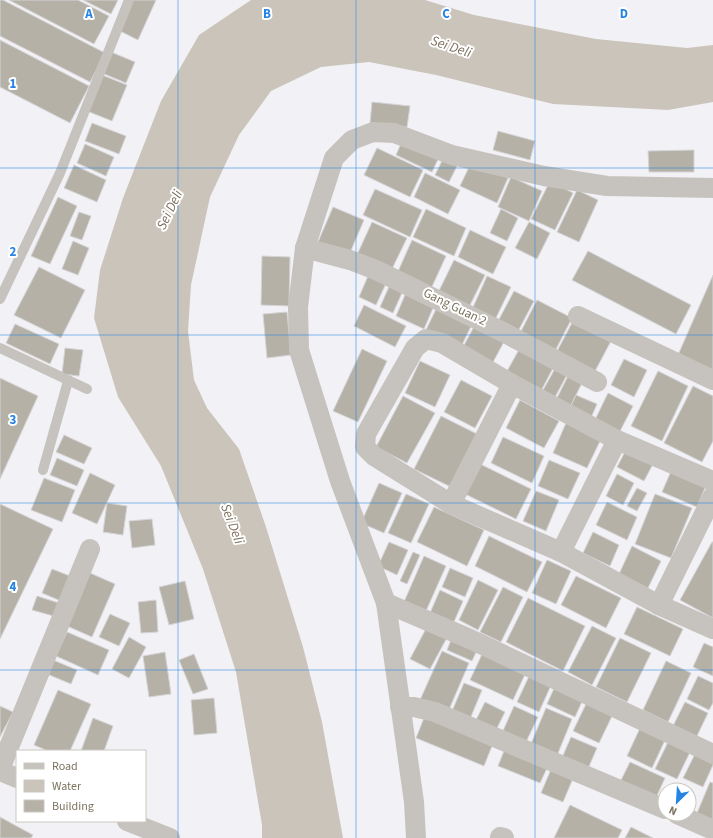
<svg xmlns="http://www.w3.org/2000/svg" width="713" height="838" viewBox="0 0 713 838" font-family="'Source Sans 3',sans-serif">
	<rect width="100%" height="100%" fill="#f2f1f5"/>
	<path fill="#cbc4bb" d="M251,0H425L474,15L596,39L687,48L713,45V102L668,110L553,104L436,75L369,62L321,67L271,91L239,135L210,197L191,285L188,331L194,380L207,408L239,449L266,527L303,647L322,722L343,838H262V825L236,672L203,569L161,466L118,397L94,318L100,270L123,198L161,101L199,35Z"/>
	<g fill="#b5b1a7" stroke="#d5d4d7">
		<path d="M0,0H3L105,53L90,82L0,36Z"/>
		<path d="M9,0H78L109,16L94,44Z"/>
		<path d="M83,0H118L111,14Z"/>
		<path d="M132,0H156L138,40L118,30Z"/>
		<path d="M0,40L89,86L70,123L0,87Z"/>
		<path d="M111,52L135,62L126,83L102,73Z"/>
		<path d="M102,75L127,85L112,121L87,111Z"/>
		<path d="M372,102L410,106L407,127L370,123Z"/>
		<path d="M92,123L126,136L119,154L85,141Z"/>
		<path d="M498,131L535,141L530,160L493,150Z"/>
		<path d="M403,139L440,155L432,172L396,155Z"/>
		<path d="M85,144L114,157L106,176L77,163Z"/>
		<path d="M377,148L423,170L410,197L364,175Z"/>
		<path d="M694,150V172H649L648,151Z"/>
		<path d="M445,155L459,162L449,182L435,175Z"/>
		<path d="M472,161L508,178L497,203L460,186Z"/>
		<path d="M74,165L106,180L97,202L64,188Z"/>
		<path d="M425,173L460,190L448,214L414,197Z"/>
		<path d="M511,177L542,191L529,221L498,207Z"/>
		<path d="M550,181L573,193L555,230L531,219Z"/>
		<path d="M375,189L422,210L410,237L363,215Z"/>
		<path d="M577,190L598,200L579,242L557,232Z"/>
		<path d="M58,197L77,206L50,264L31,256Z"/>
		<path d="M333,207L364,220L349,255L318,242Z"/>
		<path d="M426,209L466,228L454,256L413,237Z"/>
		<path d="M501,209L518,218L507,241L490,233Z"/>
		<path d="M79,212L91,216L82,240L70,236Z"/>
		<path d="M372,222L407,238L390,273L356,257Z"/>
		<path d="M529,222L550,233L537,259L515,248Z"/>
		<path d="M470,230L506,247L493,274L458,257Z"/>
		<path d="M412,240L446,256L430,291L396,276Z"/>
		<path d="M73,241L89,248L78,275L62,269Z"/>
		<path d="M588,251L691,305L676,334L572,280Z"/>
		<path d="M262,256L290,257L289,306L261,305Z"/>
		<path d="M454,260L485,275L467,311L437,295Z"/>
		<path d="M39,267L85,290L61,338L14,315Z"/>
		<path d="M371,269L389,277L376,305L359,297Z"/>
		<path d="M713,275V370L678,355Z"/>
		<path d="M487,276L511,287L493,324L470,314Z"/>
		<path d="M392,280L405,286L393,313L380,307Z"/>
		<path d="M408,288L436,301L424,329L396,316Z"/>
		<path d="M514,291L534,301L516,335L496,325Z"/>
		<path d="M537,300L572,318L553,355L518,337Z"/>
		<path d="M439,303L474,320L460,349L425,332Z"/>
		<path d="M364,305L406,326L395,347L354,326Z"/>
		<path d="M287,312L291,355L267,358L263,314Z"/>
		<path d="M573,321L611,341L593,375L555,355Z"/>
		<path d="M476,323L506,338L492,364L462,349Z"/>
		<path d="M15,324L59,344L50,364L6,343Z"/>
		<path d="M521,346L555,364L541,391L506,373Z"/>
		<path d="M65,348L83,350L79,376L62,374Z"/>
		<path d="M362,349L387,361L358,422L333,411Z"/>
		<path d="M624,359L647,370L634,397L611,385Z"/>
		<path d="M420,361L450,375L435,407L405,393Z"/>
		<path d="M557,365L569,371L554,399L542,392Z"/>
		<path d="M658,371L688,386L662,441L631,426Z"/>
		<path d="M570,372L584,379L570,407L556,400Z"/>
		<path d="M0,378L38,396L0,479Z"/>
		<path d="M461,380L492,396L475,428L444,412Z"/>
		<path d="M693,386L713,396V441L702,462L664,443Z"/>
		<path d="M608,393L633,406L618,435L594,422Z"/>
		<path d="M576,395L597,404L590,420L569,410Z"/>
		<path d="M403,396L435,413L407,463L376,447Z"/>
		<path d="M520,400L559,421L544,448L506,428Z"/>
		<path d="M441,416L477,434L451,487L414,469Z"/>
		<path d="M566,423L601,439L587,468L553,453Z"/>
		<path d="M64,435L92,448L84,464L56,452Z"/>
		<path d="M503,437L544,456L532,483L491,463Z"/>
		<path d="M627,448L654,462L644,481L617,467Z"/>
		<path d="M57,458L84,470L77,486L50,475Z"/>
		<path d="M549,460L580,473L568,499L538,486Z"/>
		<path d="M480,464L531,489L516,519L465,494Z"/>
		<path d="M672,469L707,483L697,507L662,492Z"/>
		<path d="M90,473L115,485L97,524L72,513Z"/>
		<path d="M617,474L634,483L623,505L606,496Z"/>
		<path d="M44,478L75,490L62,522L31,510Z"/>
		<path d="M379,483L402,493L384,533L361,523Z"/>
		<path d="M637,488L647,493L637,511L627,506Z"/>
		<path d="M536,491L559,500L546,531L523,521Z"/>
		<path d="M406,494L429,504L411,543L388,533Z"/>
		<path d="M655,494L692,508L671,558L635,544Z"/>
		<path d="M607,502L637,517L627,540L596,525Z"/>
		<path d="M107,503L127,506L123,535L103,532Z"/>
		<path d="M0,504L53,529L0,639Z"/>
		<path d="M434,507L484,530L467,566L417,542Z"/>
		<path d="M152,519L155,545L132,548L129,521Z"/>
		<path d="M593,532L619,545L610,566L583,553Z"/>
		<path d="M489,536L542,562L527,592L475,566Z"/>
		<path d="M389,542L408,550L397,575L378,566Z"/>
		<path d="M712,542H713V618L680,600Z"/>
		<path d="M632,546L661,561L648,588L619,574Z"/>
		<path d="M413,552L420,555L407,584L400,581Z"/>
		<path d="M424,556L446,566L426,611L404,602Z"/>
		<path d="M547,560L571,571L556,604L532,593Z"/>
		<path d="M450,568L473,578L465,597L442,587Z"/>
		<path d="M52,569L70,576L61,601L42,593Z"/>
		<path d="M90,573L115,584L92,637L67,626Z"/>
		<path d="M576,576L621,598L606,628L561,605Z"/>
		<path d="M478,580L498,590L478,630L459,620Z"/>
		<path d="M185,581L194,619L169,625L159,587Z"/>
		<path d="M503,587L523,597L501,642L480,632Z"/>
		<path d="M440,590L463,601L453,624L430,613Z"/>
		<path d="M37,596L62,604L57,617L32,610Z"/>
		<path d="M528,598L585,626L563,671L506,642Z"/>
		<path d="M156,600L158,632L141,633L138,602Z"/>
		<path d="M637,607L683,629L670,656L624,634Z"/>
		<path d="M110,614L130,623L119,646L99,637Z"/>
		<path d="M429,623L449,634L430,669L410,659Z"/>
		<path d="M592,626L616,638L592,685L568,672Z"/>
		<path d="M67,632L109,650L98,675L56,656Z"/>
		<path d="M453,635L479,646L472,661L447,650Z"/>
		<path d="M129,637L146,647L129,678L112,669Z"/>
		<path d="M620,638L651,653L627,702L596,687Z"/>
		<path d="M704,643L713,647V676L693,667Z"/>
		<path d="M484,650L527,670L513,700L470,680Z"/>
		<path d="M442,651L469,663L448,712L420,700Z"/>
		<path d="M165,652L171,694L149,697L143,656Z"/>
		<path d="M194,654L208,689L193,694L179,660Z"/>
		<path d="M53,660L77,670L71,684L47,674Z"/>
		<path d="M666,661L691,673L668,722L643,710Z"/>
		<path d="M531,672L552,683L539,712L517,702Z"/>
		<path d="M698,676L713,683V703L709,710L687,699Z"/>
		<path d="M464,683L482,690L470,719L452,711Z"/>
		<path d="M556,684L584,697L575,717L547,704Z"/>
		<path d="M58,690L91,704L70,751H48L34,745Z"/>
		<path d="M214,698L217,733L194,735L191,700Z"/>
		<path d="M485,702L505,712L496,730L476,720Z"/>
		<path d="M587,702L613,714L599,743L573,731Z"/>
		<path d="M685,702L708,713L696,738L673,726Z"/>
		<path d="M0,706L13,712L0,737Z"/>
		<path d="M514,706L538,717L525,744L502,733Z"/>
		<path d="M546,708L572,719L556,758L530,746Z"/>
		<path d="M426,713L494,741L484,766L416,738Z"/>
		<path d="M93,718L113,726L104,751H81Z"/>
		<path d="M641,726L666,738L652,768L627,756Z"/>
		<path d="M571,737L597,748L587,771L561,760Z"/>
		<path d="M669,740L691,750L677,779L655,769Z"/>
		<path d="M506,746L549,764L540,783L498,766Z"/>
		<path d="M696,752L713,760V765L703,787L683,778Z"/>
		<path d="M630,762L665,778L655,800L619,784Z"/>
		<path d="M552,767L574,776L563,802L541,793Z"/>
		<path d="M710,782L713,783V820L697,813Z"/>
		<path d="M570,805L622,830L618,838H554Z"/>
		<path d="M0,817L33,835L31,838H0Z"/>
		<path d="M631,827L653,838H625Z"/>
	</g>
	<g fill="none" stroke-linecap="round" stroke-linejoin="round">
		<g stroke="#c6c3be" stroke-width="10">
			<path d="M0,299L60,173L129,0"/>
			<path d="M0,348L87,389"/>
			<path d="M43,470L68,381"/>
		</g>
		<g stroke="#c6c3be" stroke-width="20">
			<path d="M305,248L350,260L376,270L503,332L597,382"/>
			<path d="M578,316L713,380"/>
			<path d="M713,481L617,440L512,384L442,343L426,339L415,348L366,434L365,447L374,456L451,504L561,552L659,605L713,629"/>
			<path d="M451,504L512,384"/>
			<path d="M561,552L617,440"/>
			<path d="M386,603L470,639L713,754"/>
			<path d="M659,605L713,496"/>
			<path d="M400,707H414L435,712L665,809"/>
			<path d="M0,769L90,549"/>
			<path d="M0,771L17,778"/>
			<path d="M677,814L713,830"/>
			<path d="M127,821L170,838"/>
			<path d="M500,837L504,838"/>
			<path d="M416,838L414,802L386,603L340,481L299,350L298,307L305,248L334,158L352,140L373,132L394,133L452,155L544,176L607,186L713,188"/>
		</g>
	</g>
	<path fill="none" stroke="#2483e3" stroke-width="1" stroke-opacity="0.55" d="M178,0V838M356,0V838M535,0V838M0,168H713M0,335H713M0,503H713M0,670H713"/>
	<g text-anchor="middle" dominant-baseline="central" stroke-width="4" stroke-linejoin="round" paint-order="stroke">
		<g font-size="13" fill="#7d7560" stroke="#fff">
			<text transform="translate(455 307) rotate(26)">Gang Guan 2</text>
		</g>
		<g font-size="14" font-style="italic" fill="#7f715f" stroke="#fff">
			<text transform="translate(451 47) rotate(18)">Sei Deli</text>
			<text transform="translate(170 210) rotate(-64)">Sei Deli</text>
			<text transform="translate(232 524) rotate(69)">Sei Deli</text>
		</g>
	</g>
	<g font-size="13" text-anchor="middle" font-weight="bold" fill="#2483e3" stroke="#fff" stroke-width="4" stroke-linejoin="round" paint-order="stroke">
		<text x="89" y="18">A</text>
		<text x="267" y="18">B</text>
		<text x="446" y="18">C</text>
		<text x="624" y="18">D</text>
		<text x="13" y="88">1</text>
		<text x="13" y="256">2</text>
		<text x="13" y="424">3</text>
		<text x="13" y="591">4</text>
	</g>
	<rect x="16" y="750" width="130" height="72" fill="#ffffff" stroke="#cbc8bf"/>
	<rect x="24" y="763" width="20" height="6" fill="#c6c3be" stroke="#cbc8bf"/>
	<text x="52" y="770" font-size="12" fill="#7d7560">Road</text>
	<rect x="24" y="780" width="20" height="12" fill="#cbc4bb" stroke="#cbc8bf"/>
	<text x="52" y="790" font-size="12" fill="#7d7560">Water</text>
	<rect x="24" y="800" width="20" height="12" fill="#b5b1a7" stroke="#cbc8bf"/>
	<text x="52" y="810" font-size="12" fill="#7d7560">Building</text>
	<g transform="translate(677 802) rotate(205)"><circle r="19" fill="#ffffff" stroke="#cbc8bf"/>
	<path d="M0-3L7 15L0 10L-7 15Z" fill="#2483e3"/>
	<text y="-6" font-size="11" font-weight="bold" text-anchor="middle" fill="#7d7560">N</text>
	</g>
</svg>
